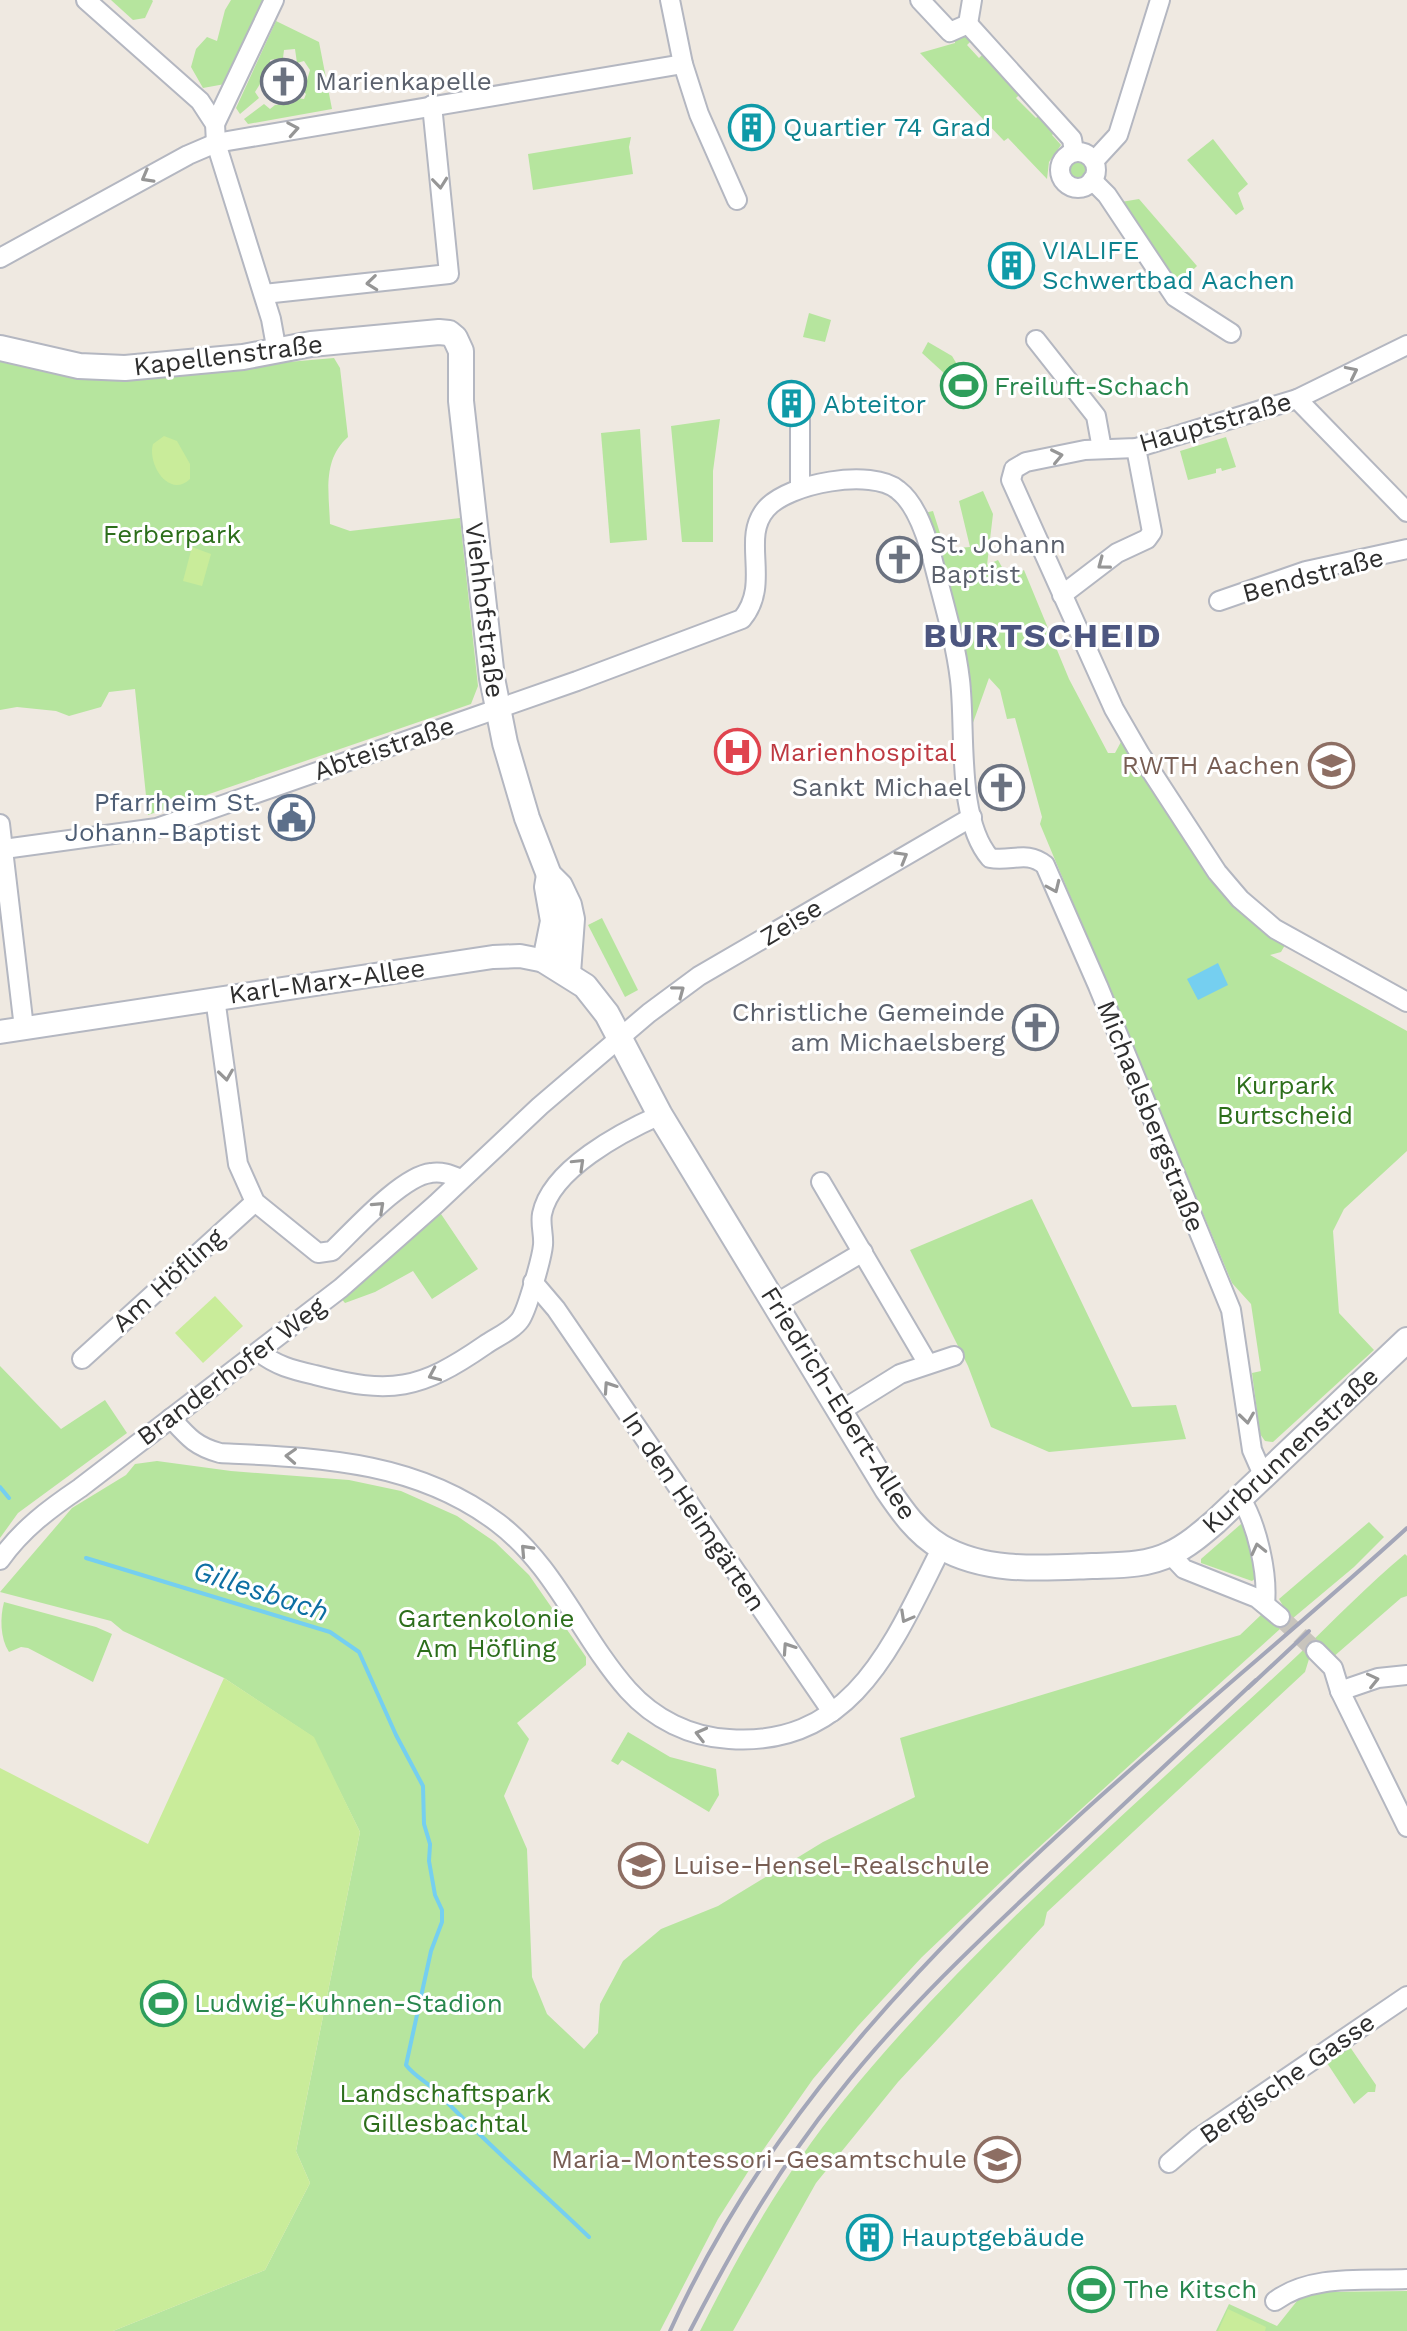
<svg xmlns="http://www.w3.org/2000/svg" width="1407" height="2331" viewBox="0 0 1407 2331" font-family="'Work Sans',sans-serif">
	<rect width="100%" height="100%" fill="#efe9e1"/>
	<g fill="#b6e59e">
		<path d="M111,0H152L153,1L145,18L133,20Z"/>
		<path d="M231,0H263L225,84L203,88L191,67L196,49L207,37L217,41L225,10Z"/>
		<path d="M276,21L319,42L332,109L248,124L244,119L264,104L270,109L275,105L294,103L296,98L304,99L306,94L300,88L307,80L310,70L304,61L297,63L295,49L284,50L283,58L270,60V68L255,92L259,98L240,114L236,108Z"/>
		<path d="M974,33L976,36L967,45L979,58L988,49L1025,89L1016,98L1036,118L1045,110L1059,128L1052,135L1061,145L1049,162L1047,179L1008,138L1004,141L920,53L955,43V39Z"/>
		<path d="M631,137L629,147L633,174L533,190L528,154Z"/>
		<path d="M1213,139L1248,184L1238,193L1244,209L1236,215L1187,160Z"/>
		<circle cx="1077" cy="169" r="12"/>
		<path d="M1139,199L1197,266L1176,286L1121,202Z"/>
		<path d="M809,313L831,320L825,342L803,337Z"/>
		<path d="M928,342L952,356L958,366L945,374L922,353Z"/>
		<path d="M334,358L340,368L348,437C322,460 329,493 330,524L350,531L460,518L478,686L471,704L148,815L135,689L109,692L101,707L69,716L56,711L17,707L0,710V360L221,368Z"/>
		<path d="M720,419L713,471V542H682L671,426Z"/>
		<path d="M640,429L647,540L610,543L601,433Z"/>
		<path d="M1226,437L1236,467L1222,471L1221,468L1216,469V473L1188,480L1180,451Z"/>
		<path d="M983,491L993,514L987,565L998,560L1008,578L1024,570L1069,679L1108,753H1115L1122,740C1168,815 1211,895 1285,945L1281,952L1270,955L1407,1031V1151L1344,1209L1333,1231L1339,1313L1374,1350L1273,1442L1265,1441L1260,1434L1252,1373L1261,1371L1251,1304L1232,1283L1040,824L1042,817L1015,718L1007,719L1000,690L989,678L969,734L972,694L969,671L937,538L924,513L933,511L945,549L970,547L959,501Z"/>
		<path d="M602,918L638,990L625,997L588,925Z"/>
		<path d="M1032,1199L1132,1407L1176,1405L1186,1439L1049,1452L991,1427L968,1366L910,1250Z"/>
		<path d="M439,1211L478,1269L432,1299L413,1271L375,1292L345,1303L339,1296Z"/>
		<path d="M0,1366L61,1429L105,1400L127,1433L18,1513L0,1538Z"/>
		<path d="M157,1461L231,1471L349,1480L401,1491L457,1516L495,1542L529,1575L586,1657V1665L517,1723L529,1739L504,1796L527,1849L532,1977L547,2014L584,2049L598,2033L600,2004L623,1961L661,1929L718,1906L823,1842L915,1797L900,1738L1240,1635L1262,1614L1274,1623L1286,1611L1279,1599L1369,1522L1384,1537L1354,1567L1280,1629L1005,1878L922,1957L858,2026L813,2079L751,2167L718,2219L660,2331H113L265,2270L310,2183L296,2151L360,1832L313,1737L224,1678L123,1631L111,1621L0,1592L72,1508L126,1475L135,1464Z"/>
		<path d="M1241,1524L1244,1526L1257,1577L1252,1581L1201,1563V1559Z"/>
		<path d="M1405,1554L1407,1556V1596L1401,1598L1332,1658L1319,1648L1309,1659L1305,1672L1047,1912L1044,1925L898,2082L816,2183L733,2331H700C741,2249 786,2171 844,2100C946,1974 1072,1862 1191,1752C1227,1720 1264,1687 1299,1654C1334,1620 1367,1586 1405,1554Z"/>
		<path d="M4,1602L96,1627L112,1634L93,1682L28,1648L21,1647L9,1652C0,1638 0,1617 4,1602Z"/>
		<path d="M628,1732L670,1757L716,1769L719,1795L709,1812L622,1760L618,1765L611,1761Z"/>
		<path d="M1350,2047L1376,2085L1375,2092H1368L1354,2104L1327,2063Z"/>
		<path d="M1407,2291V2331H1216L1229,2304L1277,2326L1301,2296L1324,2292Z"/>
	</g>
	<g fill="#c9ec9a">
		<path d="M164,436L177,441L190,464V479C169,499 147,464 153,444Z"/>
		<path d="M192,547L211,554L202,586L183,581Z"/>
		<path d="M215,1296L243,1326L203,1363L175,1333Z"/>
		<path d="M224,1678L314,1737L360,1832L296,2151L310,2183L265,2270L113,2331H0V1768L148,1844Z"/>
		<path d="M1228,2309L1266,2327L1265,2331H1218Z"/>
	</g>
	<path fill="#75cff0" d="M1218,963L1228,985L1198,1000L1187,979Z"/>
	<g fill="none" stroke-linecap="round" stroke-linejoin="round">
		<g stroke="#75cff0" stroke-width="4">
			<path d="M0,1487L9,1498"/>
			<path d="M86,1558L330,1632L359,1652L396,1735L423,1786L424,1824L430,1844"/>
			<path d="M430,1845L429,1861L435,1895L442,1910V1922L431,1951L406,2065C415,2077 429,2083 439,2094C487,2144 539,2189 589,2237"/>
		</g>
		<path stroke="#c8c4bd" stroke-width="18" stroke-dasharray="18 9" stroke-linecap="butt" d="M1280,1617L1316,1651"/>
		<defs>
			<g id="minor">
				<path d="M86,0L200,101L215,124L216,143L271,319L277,352"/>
				<path d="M670,0L683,64L699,114L737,200"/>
				<path d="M920,0L950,32L968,24"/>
				<path d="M968,24L1072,139L1074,152"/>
				<path d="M968,24L972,0"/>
				<path d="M215,124L274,0"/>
				<circle cx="1078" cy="170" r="18"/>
				<path d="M1094,161L1118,135L1160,0"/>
				<path d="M1092,180L1107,195L1175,297L1231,333"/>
				<path d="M0,258L188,155L216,143L683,64"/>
				<path d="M264,294L449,274L432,105"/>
				<path d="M1036,340L1096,416L1102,449"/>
				<path d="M1407,345L1297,399L1136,448L1085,450L1026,462L1014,469L1011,480L1114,709L1140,754L1217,872L1240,899L1275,929L1407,1002"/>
				<path d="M1297,399L1407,512"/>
				<path d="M800,414V488"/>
				<path d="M1062,595L1117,553L1147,539L1152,532L1136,448"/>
				<path d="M1219,601L1306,571L1407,549"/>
				<path d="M0,824L24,1028"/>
				<path d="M4,849L157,828L577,681L742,619C772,583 740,539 766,509C788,483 872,468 898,490C915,503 924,529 930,549C940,591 955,637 960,680C966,730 956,819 990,858C1011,862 1027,850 1045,865L1098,986L1231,1310L1252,1450L1263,1475"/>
				<path d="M215,998L238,1164L255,1202L318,1253L332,1251C354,1230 402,1176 431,1173C442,1171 451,1175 461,1179"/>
				<path d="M821,1182L928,1364"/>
				<path d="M533,1282L556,1309L832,1712"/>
				<path d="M775,1304L863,1252"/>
				<path d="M259,1352C276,1366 294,1370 315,1375C391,1395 420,1390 485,1345C495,1338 513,1330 520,1320C527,1311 542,1257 543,1245C544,1235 540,1224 542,1214C551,1169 622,1132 660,1115"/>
				<path d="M82,1359L255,1202"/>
				<path d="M839,1412L900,1374L954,1356"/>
				<path d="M171,1418C188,1437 195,1446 220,1453C318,1458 415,1460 498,1523C555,1566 581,1637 628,1690C654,1719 690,1737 729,1739C854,1748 894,1641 942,1547"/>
				<path d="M1240,1497C1257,1524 1268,1573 1265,1604"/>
				<path d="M1170,1554L1184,1569L1257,1598L1280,1617"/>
				<path d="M0,1560C22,1529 49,1509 80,1488L341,1288L436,1204L540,1106L649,1013L699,976L972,817"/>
				<path d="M1316,1651L1333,1668L1340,1691L1407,1827"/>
				<path d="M1340,1691L1378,1678L1407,1675"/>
				<path d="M1169,2163L1197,2139L1407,1996"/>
				<path d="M1275,2301C1311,2274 1364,2281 1407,2279"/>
			</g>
			<path id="tertiary" d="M0,1032L493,957L520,956L545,961"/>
			<g id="secondary">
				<path d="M0,348L79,366L125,368L243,357L311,344L439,332L449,333L455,338L461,351V401L492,678L505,743L527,818L549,875L560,886L569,905L572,919L568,973"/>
				<path d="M549,875L547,887L553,921L545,961L585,986L607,1014L660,1115L887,1489C902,1511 917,1533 941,1547C987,1573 1041,1568 1092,1566C1118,1565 1146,1566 1170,1554C1187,1546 1201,1534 1215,1522L1407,1340"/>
			</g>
		</defs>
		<use href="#minor" stroke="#b4b7c1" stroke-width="22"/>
		<use href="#tertiary" stroke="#b4b7c1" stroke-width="26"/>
		<use href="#secondary" stroke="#b4b7c1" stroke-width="28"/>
		<use href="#minor" stroke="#fff" stroke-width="18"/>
		<use href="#tertiary" stroke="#fff" stroke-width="22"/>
		<use href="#secondary" stroke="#fff" stroke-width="24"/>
		<g stroke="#a3a6b8" stroke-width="4">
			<path d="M1248,1688L1309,1631"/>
			<path d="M670,2331C824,1991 1139,1772 1407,1528"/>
			<path d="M690,2331C733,2248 779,2167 838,2094C903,2011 980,1939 1057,1867C1123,1805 1190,1742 1256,1680"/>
		</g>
	</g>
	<defs><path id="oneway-chevron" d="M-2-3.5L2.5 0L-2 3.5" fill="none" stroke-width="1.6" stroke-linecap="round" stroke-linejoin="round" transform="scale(2)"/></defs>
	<g stroke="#969696">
		<use href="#oneway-chevron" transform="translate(293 129) rotate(-10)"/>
		<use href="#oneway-chevron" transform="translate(147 177) rotate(151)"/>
		<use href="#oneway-chevron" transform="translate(440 183) rotate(84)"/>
		<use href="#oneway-chevron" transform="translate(372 283) rotate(174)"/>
		<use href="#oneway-chevron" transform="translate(1352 372) rotate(-26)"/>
		<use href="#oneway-chevron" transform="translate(1057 456) rotate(-12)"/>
		<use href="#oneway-chevron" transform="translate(1103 564) rotate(143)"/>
		<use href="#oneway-chevron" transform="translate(902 857) rotate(-30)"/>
		<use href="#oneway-chevron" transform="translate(1054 887) rotate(66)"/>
		<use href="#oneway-chevron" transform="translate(679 991) rotate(-37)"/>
		<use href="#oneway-chevron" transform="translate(226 1075) rotate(82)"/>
		<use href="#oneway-chevron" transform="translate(579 1164) rotate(-44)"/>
		<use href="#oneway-chevron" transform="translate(379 1207) rotate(-43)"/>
		<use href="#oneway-chevron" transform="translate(434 1375) rotate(156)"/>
		<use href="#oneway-chevron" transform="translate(609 1387) rotate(-124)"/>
		<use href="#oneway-chevron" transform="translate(1247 1418) rotate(82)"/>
		<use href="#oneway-chevron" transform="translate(291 1456) rotate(-177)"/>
		<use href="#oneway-chevron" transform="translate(1258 1549) rotate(-103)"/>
		<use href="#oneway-chevron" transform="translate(526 1550) rotate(-133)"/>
		<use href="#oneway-chevron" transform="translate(906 1617) rotate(119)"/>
		<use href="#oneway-chevron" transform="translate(788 1648) rotate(-124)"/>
		<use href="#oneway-chevron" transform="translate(1373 1680) rotate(-13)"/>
		<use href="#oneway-chevron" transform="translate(701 1734) rotate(-166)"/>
	</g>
	<defs>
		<symbol id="church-ring" viewBox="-11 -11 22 22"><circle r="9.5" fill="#fff" stroke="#6b7280" stroke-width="1.5"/><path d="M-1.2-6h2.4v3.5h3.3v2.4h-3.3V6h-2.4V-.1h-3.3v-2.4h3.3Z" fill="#6b7280"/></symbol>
		<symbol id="building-ring" viewBox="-11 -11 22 22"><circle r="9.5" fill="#fff" stroke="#0f9aa8" stroke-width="1.5"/><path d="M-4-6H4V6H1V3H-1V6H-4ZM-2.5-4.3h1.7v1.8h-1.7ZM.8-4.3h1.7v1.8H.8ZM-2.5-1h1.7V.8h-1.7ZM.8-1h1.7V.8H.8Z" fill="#0f9aa8"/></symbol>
		<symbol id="stadium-ring" viewBox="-11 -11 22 22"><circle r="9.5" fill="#fff" stroke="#2e9e5b" stroke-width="1.5"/><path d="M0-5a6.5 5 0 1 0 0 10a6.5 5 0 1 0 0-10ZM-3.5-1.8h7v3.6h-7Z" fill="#2e9e5b"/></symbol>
		<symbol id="hospital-ring" viewBox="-11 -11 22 22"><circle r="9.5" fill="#fff" stroke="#e0444e" stroke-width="1.5"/><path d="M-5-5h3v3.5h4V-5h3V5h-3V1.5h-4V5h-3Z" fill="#e0444e"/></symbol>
		<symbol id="university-ring" viewBox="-11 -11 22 22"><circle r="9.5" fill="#fff" stroke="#8d6e63" stroke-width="1.5"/><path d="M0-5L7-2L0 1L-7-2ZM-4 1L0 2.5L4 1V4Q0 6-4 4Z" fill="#8d6e63"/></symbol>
		<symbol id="civic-ring" viewBox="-11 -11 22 22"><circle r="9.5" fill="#fff" stroke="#5c6f8a" stroke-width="1.5"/><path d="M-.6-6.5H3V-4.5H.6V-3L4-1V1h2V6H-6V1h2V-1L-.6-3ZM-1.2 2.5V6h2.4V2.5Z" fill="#5c6f8a"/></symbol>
		<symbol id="school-ring" viewBox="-11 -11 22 22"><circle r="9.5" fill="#fff" stroke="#8d6e63" stroke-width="1.5"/><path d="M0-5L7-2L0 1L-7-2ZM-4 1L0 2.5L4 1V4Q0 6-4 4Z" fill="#8d6e63"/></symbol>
	</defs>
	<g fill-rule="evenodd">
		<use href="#church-ring" x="258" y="56" width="51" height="51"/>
		<use href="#building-ring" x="726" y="102" width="51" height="51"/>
		<use href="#building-ring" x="986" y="240" width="51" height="51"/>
		<use href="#stadium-ring" x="938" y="360" width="51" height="51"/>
		<use href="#building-ring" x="766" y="378" width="51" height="51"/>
		<use href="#church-ring" x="874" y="534" width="51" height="51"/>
		<use href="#hospital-ring" x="712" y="726" width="51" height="51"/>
		<use href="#university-ring" x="1306" y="740" width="51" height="51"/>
		<use href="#church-ring" x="976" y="762" width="51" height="51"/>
		<use href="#civic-ring" x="266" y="792" width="51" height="51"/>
		<use href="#church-ring" x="1010" y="1002" width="51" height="51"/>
		<use href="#school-ring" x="616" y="1840" width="51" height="51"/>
		<use href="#stadium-ring" x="138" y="1978" width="51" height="51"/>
		<use href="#school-ring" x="972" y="2134" width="51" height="51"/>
		<use href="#building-ring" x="844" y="2212" width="51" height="51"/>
		<use href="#stadium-ring" x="1066" y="2264" width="51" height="51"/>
	</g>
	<g text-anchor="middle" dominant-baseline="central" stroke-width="6" stroke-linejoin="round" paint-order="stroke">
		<g font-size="26" fill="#5b616d" stroke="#fff" text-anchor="start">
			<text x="315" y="81">Marienkapelle</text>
			<text x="930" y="544">St. Johann<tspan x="930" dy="30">Baptist</tspan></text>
			<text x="971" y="787" text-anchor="end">Sankt Michael</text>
			<text x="1005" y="1012" text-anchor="end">Christliche Gemeinde<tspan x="1005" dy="30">am Michaelsberg</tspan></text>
		</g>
		<g font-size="26" fill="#0d838f" stroke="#fff" text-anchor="start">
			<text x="783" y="127">Quartier 74 Grad</text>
			<text x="1042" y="250">VIALIFE<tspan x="1042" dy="30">Schwertbad Aachen</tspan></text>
			<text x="823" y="404">Abteitor</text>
			<text x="901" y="2237">Hauptgebäude</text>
		</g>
		<g font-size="26" fill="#2e2e2e" stroke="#fff">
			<text transform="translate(228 355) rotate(-7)">Kapellenstraße</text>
			<text transform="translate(1215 422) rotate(-16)">Hauptstraße</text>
			<text transform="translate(1313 575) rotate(-15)">Bendstraße</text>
			<text transform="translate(485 610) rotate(83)">Viehhofstraße</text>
			<text transform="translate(384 748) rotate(-19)">Abteistraße</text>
			<text transform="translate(791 922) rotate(-31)">Zeise</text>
			<text transform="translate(327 981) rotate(-8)">Karl-Marx-Allee</text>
			<text transform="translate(1151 1116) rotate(68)">Michaelsbergstraße</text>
			<text transform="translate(168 1280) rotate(-42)">Am Höfling</text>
			<text transform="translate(231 1371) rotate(-37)">Branderhofer Weg</text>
			<text transform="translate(839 1403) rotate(58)">Friedrich-Ebert-Allee</text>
			<text transform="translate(1290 1450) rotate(-43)">Kurbrunnenstraße</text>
			<text transform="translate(694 1511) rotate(56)">In den Heimgärten</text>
			<text transform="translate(1287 2078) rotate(-35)">Bergische Gasse</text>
		</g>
		<g font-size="26" fill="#27864d" stroke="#fff" text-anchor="start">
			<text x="994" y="386">Freiluft-Schach</text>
			<text x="194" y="2003">Ludwig-Kuhnen-Stadion</text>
			<text x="1123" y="2289">The Kitsch</text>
		</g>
		<g font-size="26" fill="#2c6e1b" stroke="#fff">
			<text x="172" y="534">Ferberpark</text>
			<text x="1285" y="1085">Kurpark<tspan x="1285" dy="30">Burtscheid</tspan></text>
			<text x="486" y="1618">Gartenkolonie<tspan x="486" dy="30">Am Höfling</tspan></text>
			<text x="445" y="2093">Landschaftspark<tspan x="445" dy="30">Gillesbachtal</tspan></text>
		</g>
		<g font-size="26" fill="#be3a42" stroke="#fff" text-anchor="start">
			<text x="769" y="752">Marienhospital</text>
		</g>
		<g font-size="26" fill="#785e54" stroke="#fff" text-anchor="end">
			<text x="1300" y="765">RWTH Aachen</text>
			<text x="673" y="1865" text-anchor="start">Luise-Hensel-Realschule</text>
			<text x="967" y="2159">Maria-Montessori-Gesamtschule</text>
		</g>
		<g font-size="26" fill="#4e5e75" stroke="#fff" text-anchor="end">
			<text x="261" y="802">Pfarrheim St.<tspan x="261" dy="30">Johann-Baptist</tspan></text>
		</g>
		<g font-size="28" font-style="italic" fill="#0d6fa3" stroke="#fff">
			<text transform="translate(261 1591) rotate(18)">Gillesbach</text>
		</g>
		<g font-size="34" font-weight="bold" letter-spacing="2" fill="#4d5680" stroke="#fff">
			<text x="1043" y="635">BURTSCHEID</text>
		</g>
	</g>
</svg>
